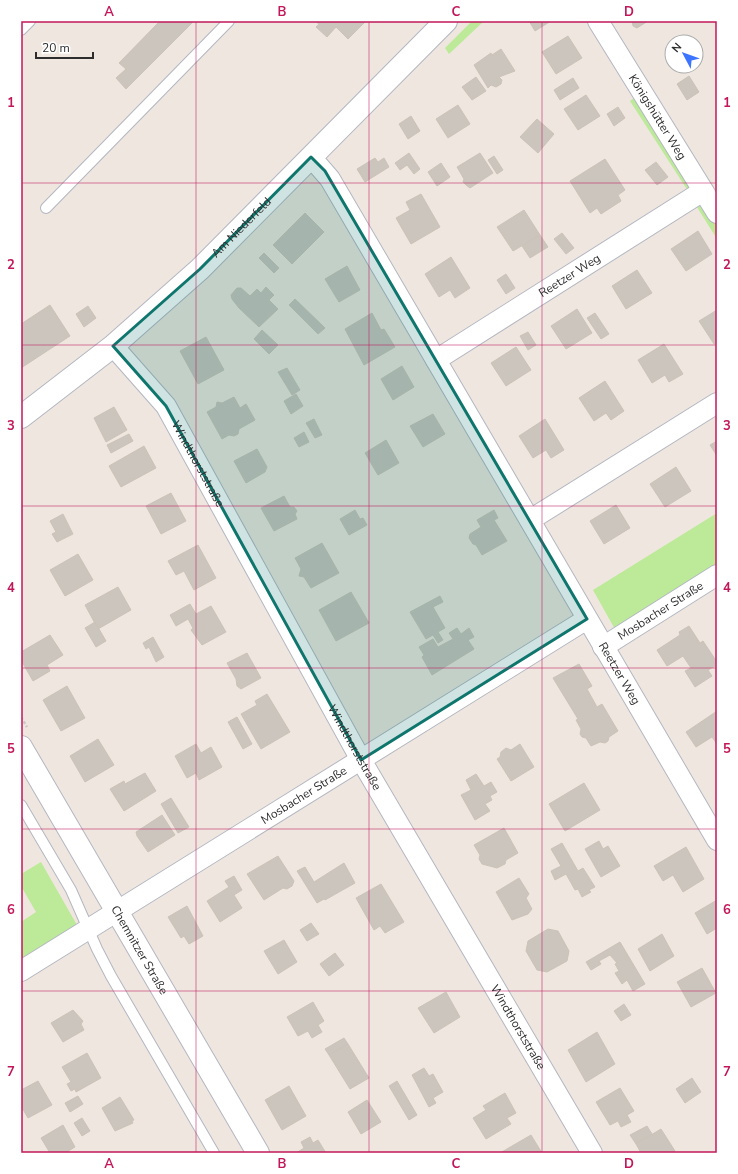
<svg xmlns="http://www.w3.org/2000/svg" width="738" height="1174" viewBox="0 0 738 1174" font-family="'Nunito Sans',sans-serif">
	<rect width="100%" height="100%" fill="#efe7df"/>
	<g fill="#bcea98">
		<path d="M472,21H484L449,54L445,48Z"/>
		<path d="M634,98H638L691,182L688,191L630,101Z"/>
		<path d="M695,204H704L717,226V239Z"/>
		<path d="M717,513V568L616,631L593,590Z"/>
		<path d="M41,862L77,925L21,962V922L36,912L21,886V874Z"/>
	</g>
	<g fill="#cbc5bd" stroke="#ccc3b8">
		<path d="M160,21H194L126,89L116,78L126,69L119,63Z"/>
		<path d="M315,21H366L348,39L336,27L327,37L316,27L319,24Z"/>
		<path d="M529,21H551L535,31Z"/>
		<path d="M632,21H648L637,28L633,26Z"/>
		<path d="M568,36L582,58L556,74L542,52Z"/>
		<path d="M501,49L515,71L499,77L502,80L501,84L496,87L491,85L488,88L474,65L491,53L492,55Z"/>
		<path d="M689,76L699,92L687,100L677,84Z"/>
		<path d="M476,77L486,91L472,100L462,87Z"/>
		<path d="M573,78L579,88L560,100L554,90Z"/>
		<path d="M586,95L600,116L578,130L564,109Z"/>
		<path d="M458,105L470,124L448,138L436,119Z"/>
		<path d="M618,107L625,118L614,126L607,114Z"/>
		<path d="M411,116L420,131L408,139L399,124Z"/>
		<path d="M537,119L554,134L538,153L520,137Z"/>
		<path d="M409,153L420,169L414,174L407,165L400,170L395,163Z"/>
		<path d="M480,153L493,173L470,188L466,185L463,182L464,179L457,167Z"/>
		<path d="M494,156L503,170L497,174L488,160Z"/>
		<path d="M375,158L378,162L384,158L389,167L365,182L357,169Z"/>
		<path d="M605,159L625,190L618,195L621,201L601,214L597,208L590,213L570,181Z"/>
		<path d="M656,162L668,177L657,185L645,170Z"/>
		<path d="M441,163L450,177L437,186L428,172Z"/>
		<path d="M421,194L440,227L411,244L396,218L410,210L406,202Z"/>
		<path d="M524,210L540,235L513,251L497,227Z"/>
		<path d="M305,213L324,232L292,264L273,245Z"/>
		<path d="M698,231L712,254L686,271L671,249Z"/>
		<path d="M562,233L574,248L566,254L554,239Z"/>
		<path d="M540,235L548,247L530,258L522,246Z"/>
		<path d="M264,253L279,268L274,273L259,258Z"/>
		<path d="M451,257L470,288L455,298L450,290L439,297L425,274Z"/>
		<path d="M347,266L360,290L339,302L325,279Z"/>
		<path d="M637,270L652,293L626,309L612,286Z"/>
		<path d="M506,274L515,288L506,294L497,280Z"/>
		<path d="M266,287L274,295L269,300L278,309L259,327L239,308L232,299L231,295L237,288H241L250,296L257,289L261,293Z"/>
		<path d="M295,299L325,328L318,334L289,305Z"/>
		<path d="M50,305L70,336L21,368V324Z"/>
		<path d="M88,306L96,318L84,327L76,314Z"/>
		<path d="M577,309L592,333L566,349L551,326Z"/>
		<path d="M717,310V342L714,344L699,321Z"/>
		<path d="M372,313L381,330L384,329L395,347L364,365L345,329Z"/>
		<path d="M595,313L609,334L601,339L587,318Z"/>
		<path d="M262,330L278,345L269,354L254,339Z"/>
		<path d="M528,332L536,345L528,350L520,336Z"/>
		<path d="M206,337L224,370L198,384L180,351Z"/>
		<path d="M664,344L683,374L669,382L665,375L652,383L638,360Z"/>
		<path d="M516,347L531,370L506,386L491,363Z"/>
		<path d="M402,366L414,387L393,400L381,379Z"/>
		<path d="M287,368L300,390L292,395L278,372Z"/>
		<path d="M605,381L624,411L611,420L606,413L594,421L579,398Z"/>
		<path d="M296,394L303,406L291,414L284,401Z"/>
		<path d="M234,397L240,408L246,404L255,420L239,429L238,434L234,436L229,435L222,439L207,412L216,407L217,402L222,403Z"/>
		<path d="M114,407L127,430L106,442L94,418Z"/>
		<path d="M433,414L445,434L423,447L410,426Z"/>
		<path d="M314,419L322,435L315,438L306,423Z"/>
		<path d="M545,419L564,450L551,458L546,450L533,458L519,436Z"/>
		<path d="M304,432L309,442L299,447L294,438Z"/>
		<path d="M129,434L133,441L111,453L107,445Z"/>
		<path d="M386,440L399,463L378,475L365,453Z"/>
		<path d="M717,441V456L710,445Z"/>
		<path d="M144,446L156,468L121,487L109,466Z"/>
		<path d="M257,449L267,467L265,472L246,483L234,461Z"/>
		<path d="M676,467L691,491L665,507L650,484Z"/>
		<path d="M171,493L186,521L161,534L146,506Z"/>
		<path d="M284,496L290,507H294L297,511L295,514L297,519L274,531L261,508Z"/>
		<path d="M616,505L630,528L604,544L590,521Z"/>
		<path d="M355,510L360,519L363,518L367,525L349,535L340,519Z"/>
		<path d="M494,510L498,518L494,520L507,541L482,555L476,545L473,544L469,538L470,534L481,527L477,520Z"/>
		<path d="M63,514L73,534L57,542L52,534L56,532L50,521Z"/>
		<path d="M322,543L339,573L311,588L304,577L299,576L301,569L295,558Z"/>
		<path d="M198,545L216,578L194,590L184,571L176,575L168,561Z"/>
		<path d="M78,554L93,580L65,596L50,570Z"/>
		<path d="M118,587L131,610L98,629L85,605Z"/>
		<path d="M351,592L369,623L336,641L319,610Z"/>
		<path d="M440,596L443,602L433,607L445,628L438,632L443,640L438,643L433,635L426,639L410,612Z"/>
		<path d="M190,604L196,614L211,606L226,632L202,645L191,630L193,628L188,619L176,626L170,615Z"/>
		<path d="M95,622L106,641L96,647L85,628Z"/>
		<path d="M689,626L700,643L703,641L717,662V665L708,670L712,676L695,687L685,671L691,668L683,656L667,666L657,650L680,635L679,632Z"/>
		<path d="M457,628L461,634L469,628L474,637L468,640L474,649L432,675L422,657L424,655L419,647L433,639L438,647L453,639L449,633Z"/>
		<path d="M50,635L63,655L47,665L50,671L33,681L21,660V652Z"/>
		<path d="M153,637L164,657L156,662L149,647L146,649L143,643Z"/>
		<path d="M247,653L261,678L241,689L237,686L236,679L227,663Z"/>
		<path d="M579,664L592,686L587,689L597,707L602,704L618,731L609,737L608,741L605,743L600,742L591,746L586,738L582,737L580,734L581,729L576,720L578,719L553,678Z"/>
		<path d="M67,686L85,718L61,731L43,700Z"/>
		<path d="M267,694L290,732L261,749L241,714L257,705L255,701Z"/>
		<path d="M717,711V744L712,737L696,747L686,732Z"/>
		<path d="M237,717L252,744L243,749L228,722Z"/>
		<path d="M98,739L114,765L85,782L70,756Z"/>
		<path d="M196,744L201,753L211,747L222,767L199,780L196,773L187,778L175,756Z"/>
		<path d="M520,744L534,767L511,781L497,759L500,757L501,752L506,748L511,750Z"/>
		<path d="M145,773L156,791L124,811L110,789L124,781L125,784Z"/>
		<path d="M476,774L484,786L491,782L497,792L490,796L492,800L485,804L490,811L475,820L461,795L471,790L466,780Z"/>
		<path d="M584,783L600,810L565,831L549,804Z"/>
		<path d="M171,798L189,827L178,833L161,804Z"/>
		<path d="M162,815L175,835L148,852L137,836L136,832Z"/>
		<path d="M504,828L518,853L506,860L505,864L497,868L482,864L479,859L480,855L474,845Z"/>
		<path d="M599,841L603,849L608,846L620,866L601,877L585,849Z"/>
		<path d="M562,843L578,871L583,868L595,887L589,890L591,892L582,897L578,889L575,890L566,874L555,880L551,871L561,866L551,849Z"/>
		<path d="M686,847L704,879L683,892L673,875L663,881L654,866Z"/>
		<path d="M278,856L294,881L292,886L287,889L283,888L264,900L247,874Z"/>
		<path d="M344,863L355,883L325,900L324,899L317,903L297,871L305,867L314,882Z"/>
		<path d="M234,876L242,890L234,895L242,908L220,922L207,901L229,887L225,881Z"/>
		<path d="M519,878L529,894L526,898L532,909L528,914L512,920L496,892Z"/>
		<path d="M381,884L404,922L385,933L380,926L374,930L356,898Z"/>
		<path d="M717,900V928L707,934L695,913Z"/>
		<path d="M187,906L203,936L189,944L184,936L181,938L168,917Z"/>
		<path d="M311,923L319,934L307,941L300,930Z"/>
		<path d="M548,929L558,931L569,951L567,961L547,972L537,970L526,951L528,941Z"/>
		<path d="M662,934L674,956L650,971L638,949Z"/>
		<path d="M284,940L297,962L278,974L264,951Z"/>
		<path d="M620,942L645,984L633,991L627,980L622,984L615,973L619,971L615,964L617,963L610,955L599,961L601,964L591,970L586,962Z"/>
		<path d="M335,953L344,965L329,976L320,964Z"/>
		<path d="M702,968L716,993L691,1007L677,982Z"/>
		<path d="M446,992L460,1017L434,1033L418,1008Z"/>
		<path d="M313,1002L324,1021L318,1025L322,1032L312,1038L308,1031L298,1036L287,1017Z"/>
		<path d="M624,1004L631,1015L621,1021L614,1011Z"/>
		<path d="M73,1010L83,1021L81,1024L84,1030L63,1042L51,1023Z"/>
		<path d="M597,1032L615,1064L586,1082L568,1050Z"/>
		<path d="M344,1038L348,1044L329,1055L325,1049Z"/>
		<path d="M348,1044L369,1078L350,1089L329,1055Z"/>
		<path d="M87,1053L101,1078L76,1092L75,1089L71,1091L67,1084L71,1082L62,1067Z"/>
		<path d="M424,1068L429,1076L433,1074L443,1092L433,1098L436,1103L429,1107L412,1075Z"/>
		<path d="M692,1078L701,1092L685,1103L676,1089Z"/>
		<path d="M38,1081L52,1105L28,1118L21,1106V1090Z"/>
		<path d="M397,1081L417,1115L409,1120L389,1086Z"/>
		<path d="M289,1086L306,1116L282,1130L265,1100Z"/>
		<path d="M620,1088L634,1111L627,1115L631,1122L621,1127L618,1121L610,1125L596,1102Z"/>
		<path d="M505,1093L516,1113L507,1118L511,1124L486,1139L473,1118L486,1110L483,1106Z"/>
		<path d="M78,1096L83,1104L70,1112L65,1103Z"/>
		<path d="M120,1097L134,1120L132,1121L133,1123L115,1131L102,1108Z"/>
		<path d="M367,1100L381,1122L361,1134L348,1112Z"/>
		<path d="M82,1118L90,1131L82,1136L74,1123Z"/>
		<path d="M63,1125L75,1147L65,1153H50L41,1138Z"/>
		<path d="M647,1126L652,1134L636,1144L630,1135Z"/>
		<path d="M661,1129L675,1151L672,1153H641L636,1144Z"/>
		<path d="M531,1135L542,1153H500Z"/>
		<path d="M310,1137L313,1143L318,1140L326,1153H296L304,1148L301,1142Z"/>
	</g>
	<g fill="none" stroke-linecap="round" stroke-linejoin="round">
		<defs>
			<g id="service">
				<path d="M21,30L30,21"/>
				<path d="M46,208L229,21"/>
				<path d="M21,805L71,890L97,949L111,976L214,1153"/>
			</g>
			<g id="minor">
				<path id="s1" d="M598,21L717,213"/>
				<path id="s2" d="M311,157L330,179L717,840"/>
				<path id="s3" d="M113,346L166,406L361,760L592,1153"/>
				<path id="s4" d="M436,360L703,191"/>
				<path d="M530,520L717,403"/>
				<path id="s5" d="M603,647L717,575"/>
				<path id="s6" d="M21,971L587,619"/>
			</g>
			<g id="tertiary">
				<path id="s7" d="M21,417L113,346L200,269L446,21"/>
			</g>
			<g id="secondary">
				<path id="s8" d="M21,747L258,1153"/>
			</g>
		</defs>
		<use href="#service" stroke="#b3b7c2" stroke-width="12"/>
		<use href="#minor" stroke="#b3b7c2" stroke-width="22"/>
		<use href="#tertiary" stroke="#b3b7c2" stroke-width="24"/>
		<use href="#secondary" stroke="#b3b7c2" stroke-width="24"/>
		<path stroke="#c8c8c8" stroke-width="2.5" stroke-dasharray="3 2" stroke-linecap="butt" d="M21,717L27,727"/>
		<use href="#service" stroke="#fff" stroke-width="10"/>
		<use href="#minor" stroke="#fff" stroke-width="20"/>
		<use href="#tertiary" stroke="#fff" stroke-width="22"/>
		<use href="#secondary" stroke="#fff" stroke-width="22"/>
	</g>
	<path fill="#0f766e" fill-opacity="0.2" stroke="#0f766e" stroke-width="3" stroke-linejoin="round" d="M311,157L325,171L587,619L361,760L166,406L113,346L200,269Z"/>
	<path fill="none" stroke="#c2185b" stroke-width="1" stroke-opacity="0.55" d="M196,21V1153M369,21V1153M542,21V1153M21,183H717M21,345H717M21,506H717M21,668H717M21,829H717M21,991H717"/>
	<g text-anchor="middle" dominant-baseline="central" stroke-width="3.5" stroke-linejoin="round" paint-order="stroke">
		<g font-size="12" fill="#2d2d2d" stroke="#fff">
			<text stroke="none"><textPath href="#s1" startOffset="113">Königshütter Weg</textPath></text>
			<text stroke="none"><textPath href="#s7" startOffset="291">Am Niederfeld</textPath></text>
			<text stroke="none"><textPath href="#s4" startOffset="158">Reetzer Weg</textPath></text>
			<text stroke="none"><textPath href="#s3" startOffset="146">Windthorststraße</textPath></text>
			<text stroke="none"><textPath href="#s5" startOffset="68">Mosbacher Straße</textPath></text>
			<text stroke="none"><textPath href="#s2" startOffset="602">Reetzer Weg</textPath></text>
			<text stroke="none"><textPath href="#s3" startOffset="470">Windthorststraße</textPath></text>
			<text stroke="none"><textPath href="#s6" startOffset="333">Mosbacher Straße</textPath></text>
			<text stroke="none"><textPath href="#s8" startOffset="235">Chemnitzer Straße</textPath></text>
			<text stroke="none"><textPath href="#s3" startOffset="794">Windthorststraße</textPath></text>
		</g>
	</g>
	<rect width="738" height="1174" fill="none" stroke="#ffffff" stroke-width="44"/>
	<g transform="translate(684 54) rotate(311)"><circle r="19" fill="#ffffff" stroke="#ababab"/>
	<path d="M0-3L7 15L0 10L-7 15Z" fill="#3c75ff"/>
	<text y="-6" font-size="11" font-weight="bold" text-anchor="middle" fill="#2d2d2d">N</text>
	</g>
	<path d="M36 52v6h57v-6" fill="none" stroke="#2d2d2d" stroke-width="2"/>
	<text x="42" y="52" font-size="12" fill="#2d2d2d" stroke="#ffffff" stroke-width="3" paint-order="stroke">20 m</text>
	<rect x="22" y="22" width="694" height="1130" fill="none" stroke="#c2185b" stroke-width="1.5"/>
	<g font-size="13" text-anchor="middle" font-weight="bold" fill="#c2185b">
		<text x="109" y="16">A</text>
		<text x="282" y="16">B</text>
		<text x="456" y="16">C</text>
		<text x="629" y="16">D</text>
		<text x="11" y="107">1</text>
		<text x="727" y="107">1</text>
		<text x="11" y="269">2</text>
		<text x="727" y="269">2</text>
		<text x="11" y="430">3</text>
		<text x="727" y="430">3</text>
		<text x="11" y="592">4</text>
		<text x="727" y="592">4</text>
		<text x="11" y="753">5</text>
		<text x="727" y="753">5</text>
		<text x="11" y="914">6</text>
		<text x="727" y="914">6</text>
		<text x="11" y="1076">7</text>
		<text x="727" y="1076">7</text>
		<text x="109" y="1168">A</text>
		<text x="282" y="1168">B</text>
		<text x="456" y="1168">C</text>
		<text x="629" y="1168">D</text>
	</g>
</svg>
